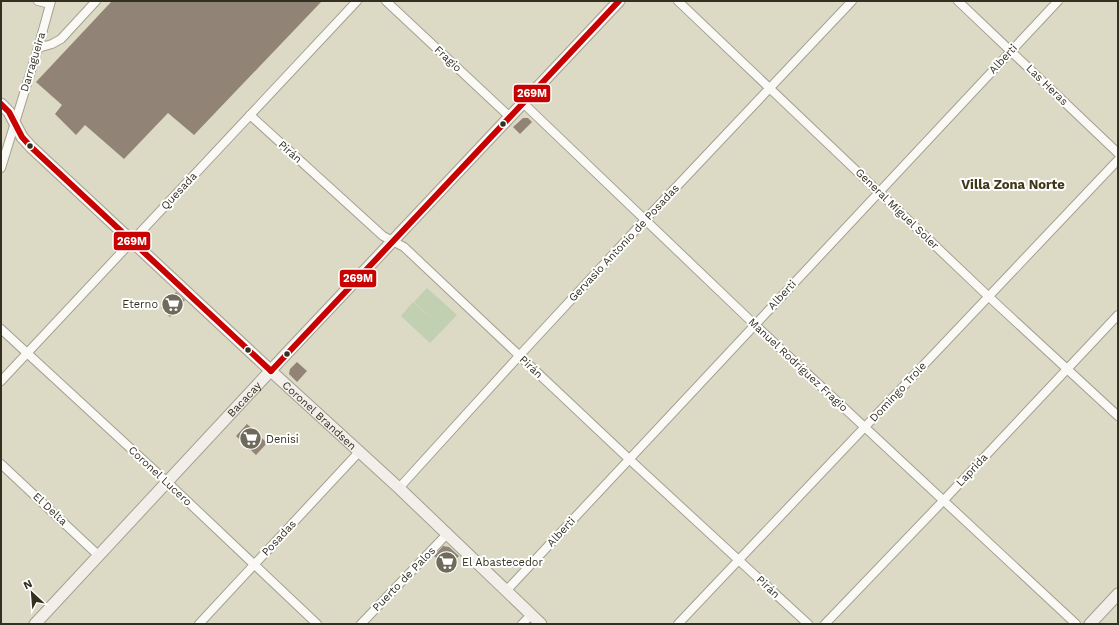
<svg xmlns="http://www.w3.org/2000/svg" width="1119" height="625" viewBox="0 0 1119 625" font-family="'Work Sans',sans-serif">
	<rect width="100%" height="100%" fill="#dcd9c4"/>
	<path fill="#c0d0b0" d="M427,288L457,315L430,343L401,316L413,302L436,322L414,302Z"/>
	<g fill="#918476">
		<path d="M112,1H322L194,135L168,113L124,159L85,125L76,135L55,114L62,105L36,82Z"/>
		<path d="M523,118H528L532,122L520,134L513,127Z"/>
		<path d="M176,292L185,300L170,317L161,308Z"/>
		<path d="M297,362L307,371L297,382L289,374L290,369Z"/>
		<path d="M247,424L267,443L256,455L236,436Z"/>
		<path d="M443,546L449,547L459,556L447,568L434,556Z"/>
	</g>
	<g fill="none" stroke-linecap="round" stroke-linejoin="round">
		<defs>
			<g id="street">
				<path d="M38,1L50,4"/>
				<path d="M386,1L510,117"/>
				<path d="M678,1L988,296L1118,416"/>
				<path d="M958,1L1118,153"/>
				<path d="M38,48L52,44L61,39L96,1"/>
				<path d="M523,103L754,324L1076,624"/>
				<path d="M250,115L383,236L404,247L629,459L808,624"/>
				<path d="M1,168L38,48L51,1"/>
				<path d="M1,329L167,482L317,624"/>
				<path d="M1,381L357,1"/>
				<path d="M1,464L98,555"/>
				<path d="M399,488L519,356L645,220L852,1"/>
				<path d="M506,591L1058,1"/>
				<path d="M199,624L359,452"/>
				<path d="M361,624L447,534"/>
				<path d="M522,624L531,615"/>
				<path d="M678,624L1118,160"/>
				<path d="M825,624L943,501L1118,315"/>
			</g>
			<g id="secondary">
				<path id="s1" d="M1,104L9,112L22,137L31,147L271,371L399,488L541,624"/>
				<path id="s2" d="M35,624L286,354L619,1"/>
				<path d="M1090,624L1118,594"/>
			</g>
		</defs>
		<use href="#street" stroke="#a3a191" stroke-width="10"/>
		<use href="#secondary" stroke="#a3a191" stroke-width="13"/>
		<use href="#street" stroke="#faf9f6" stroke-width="8"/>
		<use href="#secondary" stroke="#f2eee9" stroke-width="11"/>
		<defs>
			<g id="bus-1">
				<path d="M1,104L9,112L22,137L31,147L271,371"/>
				<path d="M271,371L619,1"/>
			</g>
		</defs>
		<use href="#bus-1" stroke="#fff" stroke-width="9"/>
		<use href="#bus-1" stroke="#c70201" stroke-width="6"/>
	</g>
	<defs>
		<symbol id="supermarket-disc" viewBox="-11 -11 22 22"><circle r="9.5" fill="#6e6b5a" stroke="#fff"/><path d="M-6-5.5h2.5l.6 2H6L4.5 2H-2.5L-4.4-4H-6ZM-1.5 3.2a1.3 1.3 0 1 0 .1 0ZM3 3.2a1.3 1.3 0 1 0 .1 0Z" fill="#fff"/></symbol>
	</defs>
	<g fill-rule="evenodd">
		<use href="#supermarket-disc" x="160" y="292" width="25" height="25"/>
		<use href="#supermarket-disc" x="238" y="426" width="25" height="25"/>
		<use href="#supermarket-disc" x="434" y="550" width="25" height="25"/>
	</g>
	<g fill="#333021" stroke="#fff" stroke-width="1.5">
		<circle cx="503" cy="124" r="3.5"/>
		<circle cx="30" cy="146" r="3.5"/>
		<circle cx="248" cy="350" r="3.5"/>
		<circle cx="287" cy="354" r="3.5"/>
	</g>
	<g text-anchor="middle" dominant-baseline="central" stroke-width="4" stroke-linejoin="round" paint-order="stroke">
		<g font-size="11" fill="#333021" stroke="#fff">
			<text transform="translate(448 59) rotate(43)">Fragio</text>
			<text transform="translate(1003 59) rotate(-47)">Alberti</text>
			<text transform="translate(33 62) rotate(-73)">Darragueira</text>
			<text transform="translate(1047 85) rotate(44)">Las Heras</text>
			<text transform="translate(290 152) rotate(42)">Pirán</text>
			<text transform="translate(179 191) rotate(-47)">Quesada</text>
			<text transform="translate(897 209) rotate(44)">General Miguel Soler</text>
			<text transform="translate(624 243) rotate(-47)">Gervasio Antonio de Posadas</text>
			<text transform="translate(782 295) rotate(-47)">Alberti</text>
			<text transform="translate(798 365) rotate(43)">Manuel Rodríguez Fragio</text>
			<text transform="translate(531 367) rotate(43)">Pirán</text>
			<text transform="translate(898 392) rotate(-47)">Domingo Trole</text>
			<text stroke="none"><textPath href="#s2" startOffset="307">Bacacay</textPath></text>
			<text stroke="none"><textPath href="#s1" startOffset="447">Coronel Brandsen</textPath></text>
			<text transform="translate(972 470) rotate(-47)">Laprida</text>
			<text transform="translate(160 476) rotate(43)">Coronel Lucero</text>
			<text transform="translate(50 509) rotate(43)">El Delta</text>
			<text transform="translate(561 532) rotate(-47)">Alberti</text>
			<text transform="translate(279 538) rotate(-47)">Posadas</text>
			<text transform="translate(404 579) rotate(-46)">Puerto de Palos</text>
			<text transform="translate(768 587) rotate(43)">Pirán</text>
		</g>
		<g font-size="11" fill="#333021" stroke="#fff" text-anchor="start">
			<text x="158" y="304" text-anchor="end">Eterno</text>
			<text x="266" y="439">Denisi</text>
			<text x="462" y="562">El Abastecedor</text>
		</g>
		<g font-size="13" font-weight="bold" fill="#403818" stroke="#fff">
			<text x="1013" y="184">Villa Zona Norte</text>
		</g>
	</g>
	<g stroke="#fff" stroke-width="1.5">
		<rect x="513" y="84" width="38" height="19" rx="4" fill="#c70201"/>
		<rect x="113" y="231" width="38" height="20" rx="4" fill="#c70201"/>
		<rect x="339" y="269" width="38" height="19" rx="4" fill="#c70201"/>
	</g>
	<g font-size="11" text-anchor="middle" font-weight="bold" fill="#fff">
		<text x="532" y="97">269M</text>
		<text x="132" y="245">269M</text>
		<text x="358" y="282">269M</text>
	</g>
	<rect width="1119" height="625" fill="none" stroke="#333021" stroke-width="4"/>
	<g transform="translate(32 593) rotate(334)" stroke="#ffffff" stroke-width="3" paint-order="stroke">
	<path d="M0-3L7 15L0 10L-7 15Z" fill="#333021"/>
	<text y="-6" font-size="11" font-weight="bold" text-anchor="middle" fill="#333021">N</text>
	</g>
</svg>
